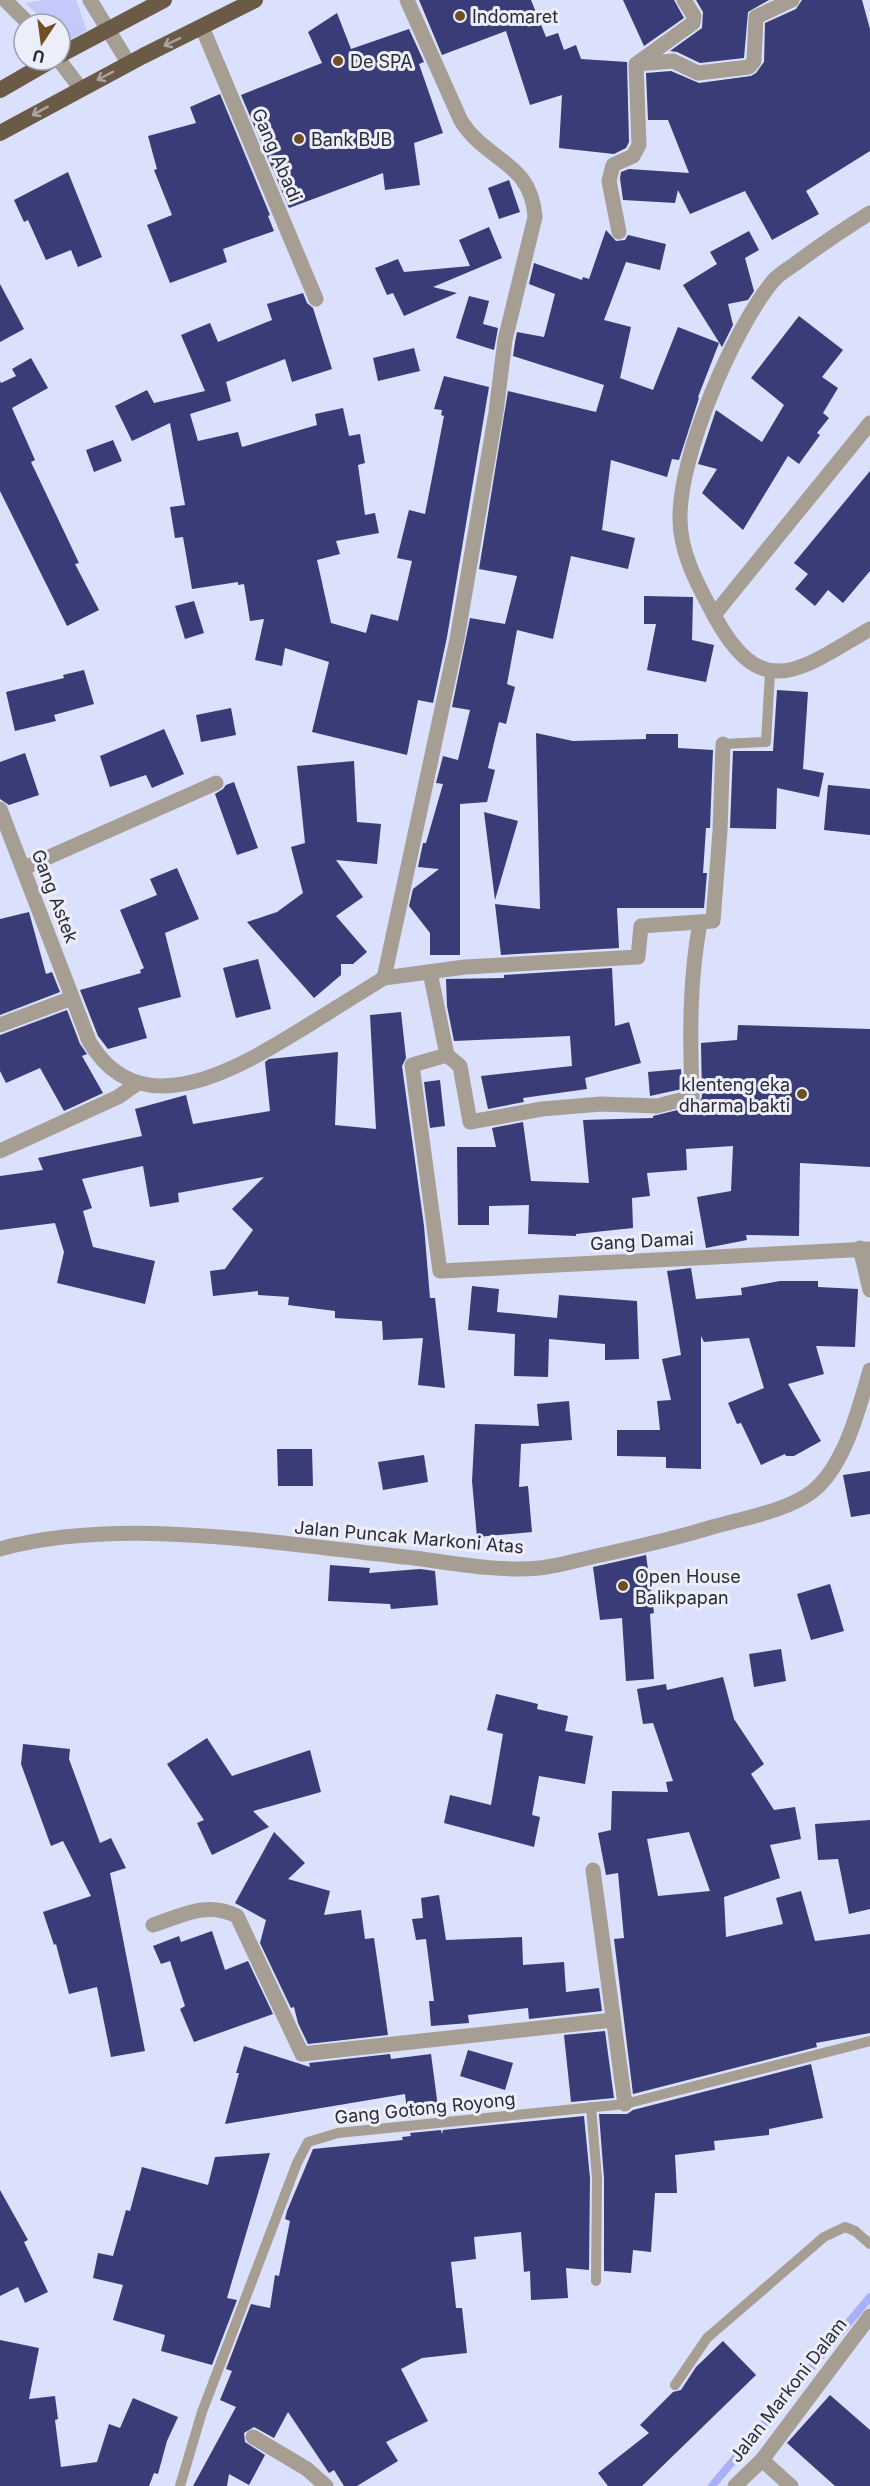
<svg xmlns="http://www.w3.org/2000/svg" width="870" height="2486" viewBox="0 0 870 2486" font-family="Inter,sans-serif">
	<rect width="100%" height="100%" fill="#dbe0fd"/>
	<path fill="#c3cafb" d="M45,0H76L87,30L68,42L60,35V24H48L25,3Z"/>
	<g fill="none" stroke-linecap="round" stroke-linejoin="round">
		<path stroke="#a8b1f5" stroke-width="8" d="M712,2486L870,2297"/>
	</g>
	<g fill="#393c76" fill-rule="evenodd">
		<path d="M419,0H531L546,37L558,33L564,50L576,45L581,59L627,62L629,142L626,148L614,154L559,148L562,95L530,105L506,31L442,55Z"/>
		<path d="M623,0H674L684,18L644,46Z"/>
		<path d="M696,0H769L748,12L744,58L700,63L677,52L670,51L702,28L703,12Z"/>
		<path d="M802,0H862L870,29V151L806,191L819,214L772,240L745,191L690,214L678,190L675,203L623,200L620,178L621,172L629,169L689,173L668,120H648L646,73L671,71L699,83L751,76L756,73L764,62L765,23L796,9Z"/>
		<path d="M337,13L351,49L409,29L424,62L419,64L443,133L414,143L420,185L385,190L383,173L289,208L241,95L322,63L308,32Z"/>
		<path d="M220,94L270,215L268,216L274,231L223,249L227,262L170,283L147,225L172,215L154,170L157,169L148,136L196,123L190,107Z"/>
		<path d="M68,172L102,257L78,267L71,250L46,260L28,220L24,222L14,200Z"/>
		<path d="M509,180L520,212L499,219L488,188Z"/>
		<path d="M489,227L502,258L433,287L457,293L404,316L393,293L387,295L375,268L398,259L404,272L470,266L459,240Z"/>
		<path d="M606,230L616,241L625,240L628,235L666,244L660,270L626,262L604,320L631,327L620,378L653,390L678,327L719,343L698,397L699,398L679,460L672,459L667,477L611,460L602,530L635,538L628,569L571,556L553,639L517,630L507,684L515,687L506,724L499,722L488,768L495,770L487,802L460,804V955H430V933L409,906L413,889L439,869L418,867L423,843H426L443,784L436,783L443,756L458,760L470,710L452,707L470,618L505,624L517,576L479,569L508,391L596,412L604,385L513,356L515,342L517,332L544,337L555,294L529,284L534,263L582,280L583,277L589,279Z"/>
		<path d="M749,231L759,250L745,258L754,291L748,300L728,304L733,325L722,347L683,285L717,264L710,252Z"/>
		<path d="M0,284L24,329L0,342Z"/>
		<path d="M303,293L307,303L313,308L332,369L292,382L285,359L226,382L231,401L190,414L198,441L238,432L242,447L317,425L315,414L343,408L349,436L360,434L365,463L358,465L365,515L375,513L379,533L336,541L340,554L317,560L331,623L366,633L371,614L398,621L412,561L397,558L409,510L425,514L444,416L441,415L442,410L434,409L444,376L489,387L447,637L433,703L418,700L407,755L312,732L329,662L285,648L282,666L255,660L264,619L250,621L244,584L238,585V582L192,589L183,537L175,538L170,507L185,505L170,423L132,441L115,406L147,390L154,403L205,391L181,335L210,323L218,342L272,320L267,304Z"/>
		<path d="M469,296L489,301L483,324L498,328L494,350L456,338Z"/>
		<path d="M799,316L843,350L822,377L838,388L823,413L829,418L817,433L820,435L799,464L788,456L743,530L702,493L717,469L698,464L716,410L762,442L784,405L751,378Z"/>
		<path d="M414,348L420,371L378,381L373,358Z"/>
		<path d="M31,358L48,388L12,408L35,460L31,462L79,563L75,564L99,610L67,626L0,491V381L1,383L16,376L12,369Z"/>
		<path d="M113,440L122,461L94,472L86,450Z"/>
		<path d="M870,471V571L843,603L828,590L815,606L795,589L808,574L794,563Z"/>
		<path d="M644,596L693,597L692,640L714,645L706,682L647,670L656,624H644Z"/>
		<path d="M194,601L204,633L185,639L175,606Z"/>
		<path d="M84,670L94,704L54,715L56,721L15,731L6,692L64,678L63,675Z"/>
		<path d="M777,690L808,692L803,769L824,773L819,797L777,788L776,829L730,828L733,751H773Z"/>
		<path d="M231,708L236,735L201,742L196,715Z"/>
		<path d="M164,729L184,774L152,788L146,775L110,787L100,756Z"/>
		<path d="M536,733L573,741L646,739V734H678V748L713,750L710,828H706L703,873H707L704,908H617L619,948L501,955L495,904L540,909Z"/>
		<path d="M25,753L39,795L9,805L0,799V762Z"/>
		<path d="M354,761L357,822L381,824L377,864L336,860L363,897L336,916L367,952L353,964H341V975L314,998L247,922L277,912L303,893L291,847L305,843L297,766Z"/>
		<path d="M234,782L258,848L237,855L215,794L223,789L226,785Z"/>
		<path d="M828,785L870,789V835L824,830Z"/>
		<path d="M484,812L518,821L495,900Z"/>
		<path d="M177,868L199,919L165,933L181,997L138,1008L147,1038L108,1049L98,1036L80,990L141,973L140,970L144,968L120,910L157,895L150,879Z"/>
		<path d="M29,912L46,974L52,972L60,992L0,1015V919Z"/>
		<path d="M258,959L271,1009L236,1018L223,968Z"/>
		<path d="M612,968L615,1026L629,1022L641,1063L585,1078L587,1089L523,1098L524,1102L488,1109L481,1076L572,1066L570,1036L454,1041L447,1006L446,979L504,978V975Z"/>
		<path d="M67,1010L80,1044L87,1054L82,1056L103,1093L64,1111L40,1068L6,1083L0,1071V1035Z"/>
		<path d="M401,1012L406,1058L402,1066L424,1226L430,1298H435L445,1388L418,1385L423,1338L383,1340L382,1321L335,1318V1311L288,1305L289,1297L258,1295V1291L213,1296L210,1271L225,1269L253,1230L232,1209L264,1177L178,1193L179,1202L150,1207L143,1166L82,1179L92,1208L83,1211L93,1247L155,1261L145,1304L57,1283L64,1252L55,1223L0,1230V1176L43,1170L38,1158L142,1136L135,1109L186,1095L193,1124L270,1111L265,1062L269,1059L338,1052L335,1125L376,1129L370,1015Z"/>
		<path d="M738,1025L870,1029V1167L800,1163L799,1236L746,1235L747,1240L706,1248L697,1197L731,1191L733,1146L686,1149L687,1170L647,1173L650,1196L632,1198L633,1228L576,1234V1236L528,1234L529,1205L489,1206V1225H458L457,1147H496L492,1128L523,1122L531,1181L589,1183L583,1120L653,1118V1116L698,1105L702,1097L701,1043L737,1040Z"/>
		<path d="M681,1069L682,1089L650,1096L648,1072Z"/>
		<path d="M440,1080L445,1126L430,1128L424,1082Z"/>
		<path d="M691,1268L696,1299L742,1295L741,1288L780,1281H818V1287L858,1289L855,1347L816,1346L824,1374L788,1384L821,1441L794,1456H786L785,1454L761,1465L741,1423L737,1424L728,1403L764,1388L749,1338L704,1342L701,1336V1469L666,1468V1457L617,1456V1430H660L657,1401L671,1400L662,1359L681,1355L667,1271Z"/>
		<path d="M472,1286L499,1289L497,1312L557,1318L559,1295L637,1301L639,1359L605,1360V1344L549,1339L548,1377L514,1376L515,1334L468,1330Z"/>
		<path d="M569,1401L572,1440L521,1444L519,1487L528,1486L532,1532L477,1537L472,1481L475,1424L539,1426L537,1404Z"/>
		<path d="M277,1449H312L313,1486H278Z"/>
		<path d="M424,1455L428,1482L383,1490L378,1462Z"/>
		<path d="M870,1471V1514L851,1517L843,1475Z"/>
		<path d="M646,1555L654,1613L650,1614L654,1679L626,1681L622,1618L600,1620L593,1567Z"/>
		<path d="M330,1565L370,1568L369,1573L420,1569L435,1571L438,1605L391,1609L390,1604L328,1601Z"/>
		<path d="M830,1584L844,1631L811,1640L797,1594Z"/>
		<path d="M781,1649L786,1681L754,1687L749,1654Z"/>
		<path d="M723,1677L734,1719L764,1764L751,1774L774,1810L795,1807L801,1839L770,1845L780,1878L724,1897L726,1937L783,1924L776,1898L801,1891L815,1941L870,1934V2033L816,2043L817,2047L633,2094L614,1939L624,1938L618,1873L606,1875L598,1833L611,1830L612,1791L668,1792L666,1782L673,1781L653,1723L643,1724L637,1689L666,1684L667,1690ZM689,1832L710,1891L658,1896L647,1839Z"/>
		<path d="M496,1694L538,1704L537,1709L568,1716L565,1731L593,1736L585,1784L539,1776L532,1815L540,1817L534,1847L444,1823L450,1795L491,1805L503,1734L487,1730Z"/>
		<path d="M207,1738L232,1776L310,1750L321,1792L253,1811L269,1827L212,1855L197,1823L204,1820L167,1764Z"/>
		<path d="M23,1744L70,1749L69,1759L100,1843L111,1838L126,1868L110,1873L145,2051L111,2057L97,1987L69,1994L56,1944L54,1945L43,1912L91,1896L63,1841L51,1846L21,1764Z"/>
		<path d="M870,1820V1909L849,1914L838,1859L818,1860L815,1824Z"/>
		<path d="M274,1832L305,1863L288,1879L330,1891L324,1915L361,1910L365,1939L374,1938L388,2035L308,2044L298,2023L294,2007L291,2008L260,1943L266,1920L235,1903Z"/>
		<path d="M439,1895L446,1940L522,1937L523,1965L564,1962L566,1992L599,1988L602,2011L529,2019L528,2008L468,2015L469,2023L431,2026L429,2001H434L426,1939L416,1940L412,1919L423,1918L421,1898Z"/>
		<path d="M212,1931L225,1970L248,1961L273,2014L194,2042L180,2009L185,2006L170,1961L161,1964L153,1946L179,1936L181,1942Z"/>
		<path d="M605,2031L614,2098L571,2102L564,2035Z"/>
		<path d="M244,2046L310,2067L309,2063L390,2054L391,2059L431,2054L439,2115L408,2118L405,2094L225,2124L239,2073H236Z"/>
		<path d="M468,2050L513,2063L505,2090L460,2076Z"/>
		<path d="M811,2064L823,2118L769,2129V2135L714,2141L715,2150L675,2155L677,2193H655L651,2252L633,2250L631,2273L604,2271V2178L599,2114H627L633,2110Z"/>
		<path d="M584,2116L590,2178L589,2270L566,2268L568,2298L531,2300L530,2271L524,2272L521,2232L474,2237L476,2259L451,2262L456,2308H462L467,2353L422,2358L401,2369L428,2421L386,2442L398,2461L357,2486H344L334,2470L329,2473L288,2412L274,2438L254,2427L244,2433L245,2442L265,2455L249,2485L229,2474L227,2486H193L236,2407L220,2400L232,2371L226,2369L251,2304L270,2308L275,2275L279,2276L290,2221L285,2219L287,2211L313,2149L403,2140L402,2137L411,2136L410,2133L441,2130L442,2134L443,2130Z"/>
		<path d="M270,2153L227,2298L237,2300L212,2365L161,2351L165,2335L113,2320L123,2285L93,2278L98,2253L113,2256L126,2210L130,2211L142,2167L208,2185L215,2157Z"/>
		<path d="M0,2190L28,2240L24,2242L48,2292L25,2303L18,2287L0,2296Z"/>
		<path d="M0,2340L39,2348L29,2399L55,2396L58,2419L55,2420L61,2467L97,2462L109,2424L120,2428L133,2398L178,2417L167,2441L158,2474L154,2473L149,2486H0Z"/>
		<path d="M723,2341L756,2375L642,2486H608L598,2473L649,2433L640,2425L673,2392L681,2390L696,2367Z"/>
		<path d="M830,2395L870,2430V2486H835L787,2443Z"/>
	</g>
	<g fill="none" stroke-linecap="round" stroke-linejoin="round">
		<g stroke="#a69d93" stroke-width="10">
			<path d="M723,744L766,742L770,672"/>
			<path d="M591,2107L597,2178L596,2281"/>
			<path d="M675,2385L707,2338L824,2237L845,2227L855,2231L870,2244"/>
			<path d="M180,2486L202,2412L297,2163L308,2142L338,2133L625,2104L870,2041"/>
		</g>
		<g stroke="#a69d93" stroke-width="15">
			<path d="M5,0L29,24"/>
			<path d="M90,0L129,64"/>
			<path d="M684,0L694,16L693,23L636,64L673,61L698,73L749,67L754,61L756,17L792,0"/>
			<path d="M202,27L316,299"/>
			<path d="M59,60L81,89"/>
			<path d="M870,213C844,229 819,246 795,264C788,269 779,274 773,281C733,330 679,455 680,519C680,554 699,587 715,617C763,705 802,668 870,629"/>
			<path d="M619,232L609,181L613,165L633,156L639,145L636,64"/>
			<path d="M714,615L870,423"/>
			<path d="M0,809L89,1041C140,1129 240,1067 302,1029C329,1012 357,995 384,978L457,639L496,412L505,340L535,217C531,161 488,163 461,121L407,0"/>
			<path d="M24,868L216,783"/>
			<path d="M430,972L447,1055L412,1065L440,1271L870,1249"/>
			<path d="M384,978L465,967L638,957L641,926L713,921L720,831L723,744"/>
			<path d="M0,1025L72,998"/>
			<path d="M447,1055L460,1066L470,1122L542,1109L601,1104L657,1106L692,1097C690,1038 689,981 700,923"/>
			<path d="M0,1151L118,1097L138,1083"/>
			<path d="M860,1248L870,1290"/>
			<path d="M0,1549C123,1515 287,1545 414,1558C453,1563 500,1572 539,1568C560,1566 581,1559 601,1555C637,1547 673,1539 709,1528C740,1519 788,1511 813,1491C845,1465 859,1408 870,1370"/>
			<path d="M593,1870L625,2104"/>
			<path d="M153,1925C183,1915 207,1901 237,1916L302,2054L613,2020"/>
			<path d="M253,2437L307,2469L326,2486"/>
			<path d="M762,2460L791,2486"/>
			<path d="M735,2486L762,2460L870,2316"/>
		</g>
		<g stroke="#6a5a46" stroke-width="16">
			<path d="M60,55L164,0"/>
			<path d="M0,90L52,60"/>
			<path d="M0,133L143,56L255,0"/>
		</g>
	</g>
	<defs><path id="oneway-shaft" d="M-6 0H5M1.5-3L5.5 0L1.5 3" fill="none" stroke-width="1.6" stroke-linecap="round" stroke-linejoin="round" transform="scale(1.5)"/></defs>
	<g stroke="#aba4a0">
		<use href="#oneway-shaft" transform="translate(172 42) rotate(154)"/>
		<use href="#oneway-shaft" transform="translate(105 76) rotate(152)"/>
		<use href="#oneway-shaft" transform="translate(40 111) rotate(151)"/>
	</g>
	<g fill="#6f5025" stroke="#eceefa" stroke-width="2">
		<circle cx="460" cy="16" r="6"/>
		<circle cx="338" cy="61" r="6"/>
		<circle cx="299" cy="139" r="6"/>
		<circle cx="802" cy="1094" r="6"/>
		<circle cx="623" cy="1586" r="6"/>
	</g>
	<g text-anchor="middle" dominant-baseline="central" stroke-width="6" stroke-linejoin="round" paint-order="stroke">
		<g font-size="18" fill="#2a2b36" stroke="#eceefa" text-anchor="start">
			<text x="472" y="16">Indomaret</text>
			<text x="350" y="61">De SPA</text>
			<text x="311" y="139">Bank BJB</text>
			<text x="790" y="1084" text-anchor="end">klenteng eka<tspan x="790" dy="21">dharma bakti</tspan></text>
			<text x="635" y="1576">Open House<tspan x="635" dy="21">Balikpapan</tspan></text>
		</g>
		<g font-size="18" fill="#2a2b36" stroke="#eceefa">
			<text transform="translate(277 155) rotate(67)">Gang Abadi</text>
			<text transform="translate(55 896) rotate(69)">Gang Astek</text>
			<text transform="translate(642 1241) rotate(-3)">Gang Damai</text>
			<text transform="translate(409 1537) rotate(5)">Jalan Puncak Markoni Atas</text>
			<text transform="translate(425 2108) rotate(-6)">Gang Gotong Royong</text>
			<text transform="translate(788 2390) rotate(-52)">Jalan Markoni Dalam</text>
		</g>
	</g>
	<g transform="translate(42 42) rotate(193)"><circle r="28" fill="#eceefa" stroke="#9ea0ac" stroke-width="1.5"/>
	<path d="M0-4.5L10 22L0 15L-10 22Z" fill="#6f5025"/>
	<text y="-9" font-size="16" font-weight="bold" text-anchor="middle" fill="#2a2b36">U</text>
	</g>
</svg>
